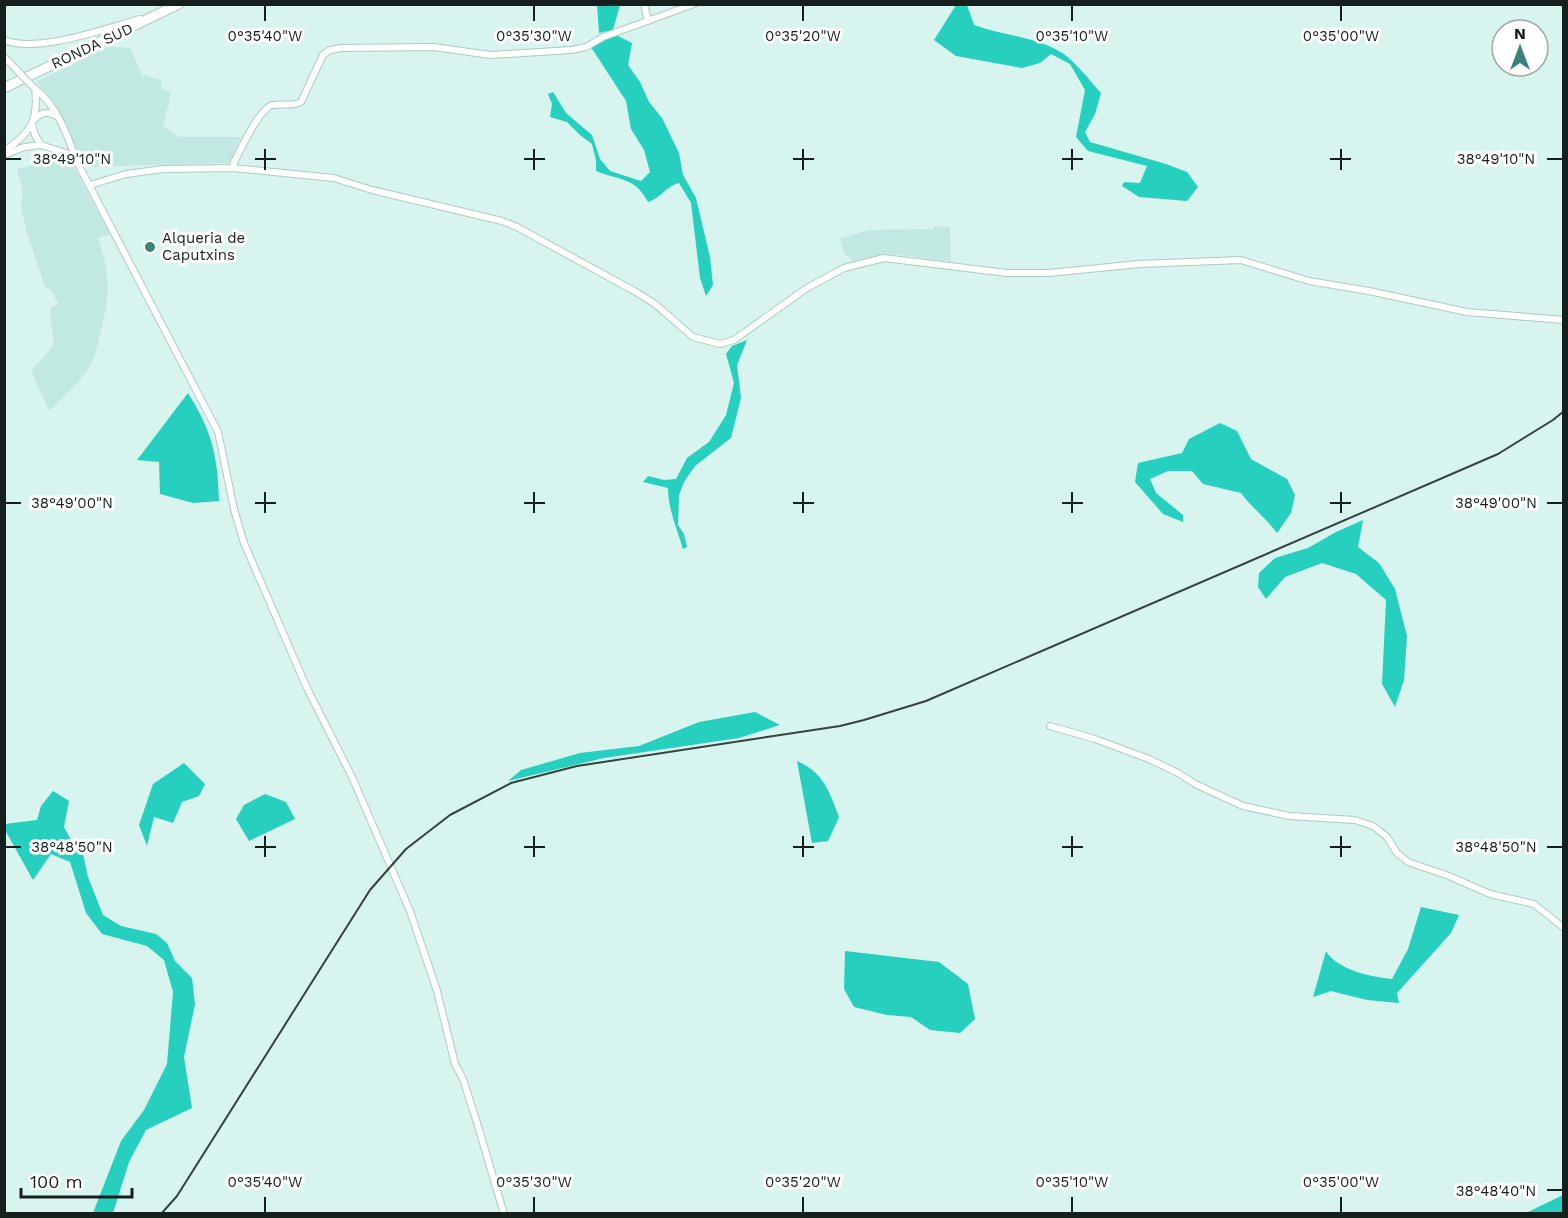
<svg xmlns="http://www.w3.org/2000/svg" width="1568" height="1218" viewBox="0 0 1568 1218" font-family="'Work Sans',sans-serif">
	<rect width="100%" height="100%" fill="#d8f4ef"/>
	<g fill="#c2e8e2">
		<path d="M104,46L130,48L142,75L161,80L162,89L171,93L163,126L180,137H241L229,163L89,167L84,166L67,127L37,81L73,64Z"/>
		<path d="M52,156L66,159L72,163L110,234L98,238L106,266L108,288L106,308L96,352L90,366L80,380L49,411L31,370L46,355L54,343L50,314L51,307L57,305L58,303L50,289H46L26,229L21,207L23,192L17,169L41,163Z"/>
		<path d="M934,226L950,227L951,262L896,254L874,256L851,262V258L844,254L840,239L869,230L934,229Z"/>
	</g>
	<g fill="#27cfbf">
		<path d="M597,5H620L613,30L599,33Z"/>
		<path d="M956,5H967L974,25C1003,36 1035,36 1062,53C1073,59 1091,82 1101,93L1095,114L1085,132L1090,142L1166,164L1187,172L1198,187L1187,201L1139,197L1122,186L1124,182L1140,183L1147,166L1088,151L1076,137L1085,90L1070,64L1051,54L1040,63L1022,68L956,56L934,40Z"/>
		<path d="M616,35L632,43L628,65L640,82L649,102L662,118L679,153L683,175L696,198L710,257L713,285L706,296L700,278L691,203L679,183C666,186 661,198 648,202C635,177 621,181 596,171V160L592,144L580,135L567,122L550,117L552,104L548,94L553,92L566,113L592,135L600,159L610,171L641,181L650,172L644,150L631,129L626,101L591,47Z"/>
		<path d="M747,340L737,365L741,398L731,438L695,466L684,482L679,495L678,525L684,534L687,547L683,549C677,529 668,509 668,488L643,482L648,476L664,480L676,479L687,458L709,442L726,415L734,383L726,354L732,346Z"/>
		<path d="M188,393C212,431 218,457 219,501L193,503L160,494L159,462L137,460Z"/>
		<path d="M1220,423L1237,431L1251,459L1287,479L1295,495L1291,513L1277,533C1266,518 1252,508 1241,493L1203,484L1192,471H1168L1150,479L1156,493L1183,515V522L1163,514L1135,482L1138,463L1182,453L1189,439Z"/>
		<path d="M1363,520L1358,547L1379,563L1395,589L1407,636L1404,680L1395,707L1382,684L1386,600L1356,574L1322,563L1285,577L1266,599L1258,587L1259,573L1275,558L1308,548L1336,532Z"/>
		<path d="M755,712L780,725L739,738L604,758L508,781L521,770L580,753L639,746L699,722Z"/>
		<path d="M797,761C824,773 829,791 839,817L828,841L812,843Z"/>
		<path d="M184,763L205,784L199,796L182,802L173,823L154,817L147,846L139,825L153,784Z"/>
		<path d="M53,791L69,801L64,827L71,840L83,854L88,877L103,915L121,926L156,934L167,943L175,961L192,978L195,1004L184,1057L192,1108L146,1130L129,1162L113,1213H93L121,1141L144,1110L167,1064L173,992L164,960L147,946L102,934L86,913L70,862L51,854L33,880L5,830V824L37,820L41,806Z"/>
		<path d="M265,794L286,802L295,819L249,841L236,819L244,805Z"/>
		<path d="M1421,907L1459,915L1451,933L1397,993L1399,1003L1367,1000L1331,991L1313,997L1326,951C1337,970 1372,977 1392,979L1408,949Z"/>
		<path d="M845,951L939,962L968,984L975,1019L960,1033L930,1030L911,1017L887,1015L854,1007L844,989Z"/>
		<path d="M1563,1195V1213H1526Z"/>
	</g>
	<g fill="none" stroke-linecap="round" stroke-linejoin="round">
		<defs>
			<g id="street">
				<path d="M644,4L648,21"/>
				<path d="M4,40C37,54 106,28 140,19"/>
				<path d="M4,57L12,65"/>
				<path d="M35,89C57,105 68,137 77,162L218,432L234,509L244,543L306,686L352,777L410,911L437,991L455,1064L463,1079L478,1126L504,1214"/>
				<path d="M34,120C41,112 48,111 57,116"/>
				<path d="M32,124L35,135L41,145"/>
				<path d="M4,151C30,134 39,120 35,89"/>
				<path d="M4,155L24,147L41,145L66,153L77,161"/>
				<path d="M233,168L234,162C241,149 259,109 272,105C282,103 292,107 301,102L323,55L330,50L341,48L434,47L490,55L571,50L586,47L603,37L694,4"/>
				<path d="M90,185L126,174L163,169L233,168L334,178L372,190L502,221L517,227L636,292L655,304L693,337L720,344L734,340L807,288L844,268L884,258L1007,273H1049L1139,264L1241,260L1309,281L1369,291L1467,312L1564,320"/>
				<path d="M1050,726L1095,739L1149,759L1180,774L1195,784L1243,806L1289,816L1355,820L1373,826L1387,837L1397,853L1408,862L1449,876L1490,894L1534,904L1564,928"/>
			</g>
			<path id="primary" d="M4,88L179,4"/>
		</defs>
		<use href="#street" stroke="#afcac6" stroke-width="8"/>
		<use href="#primary" stroke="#afcac6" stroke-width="11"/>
		<use href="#street" stroke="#fff" stroke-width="6"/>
		<use href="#primary" stroke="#fff" stroke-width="9"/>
		<path stroke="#344240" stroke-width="2" d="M161,1214L177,1196L370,890L406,849L450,815L511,783L577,766L840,726L864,720L926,701L1498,454L1553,420L1564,411"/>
		<defs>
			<path id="street-bridge" d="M12,65L35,89"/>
		</defs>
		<use href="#street-bridge" stroke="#afcac6" stroke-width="8" stroke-linecap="butt"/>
		<use href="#street-bridge" stroke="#fff" stroke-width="6"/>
	</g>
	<path fill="none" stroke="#15201e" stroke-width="2" d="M265,6V21M534,6V21M803,6V21M1072,6V21M1341,6V21M265,149V170M534,149V170M803,149V170M1072,149V170M1341,149V170M6,159H21M255,159H276M524,159H545M793,159H814M1062,159H1083M1330,159H1351M1547,159H1562M265,492V513M534,492V513M803,492V513M1072,492V513M1341,492V513M6,503H21M255,503H276M524,503H545M793,503H814M1062,503H1083M1330,503H1351M1547,503H1562M265,836V857M534,836V857M803,836V857M1072,836V857M1341,836V857M6,847H21M255,847H276M524,847H545M793,847H814M1062,847H1083M1330,847H1351M1547,847H1562M1547,1190H1562M265,1197V1212M534,1197V1212M803,1197V1212M1072,1197V1212M1341,1197V1212"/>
	<circle fill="#3c827a" stroke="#fff" stroke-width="2" cx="150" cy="247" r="6"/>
	<g text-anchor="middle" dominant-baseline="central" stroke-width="6" stroke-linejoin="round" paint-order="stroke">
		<g font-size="15" fill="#15201e" stroke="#fff">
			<text transform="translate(92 46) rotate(-25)">RONDA SUD</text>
		</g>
		<g font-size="15" fill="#15201e" stroke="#fff" text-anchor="start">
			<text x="162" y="238">Alqueria de<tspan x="162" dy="17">Caputxins</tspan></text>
		</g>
	</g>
	<g font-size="15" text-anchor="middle" fill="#15201e" stroke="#fff" stroke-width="6" stroke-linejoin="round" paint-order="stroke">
		<text x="265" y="41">0°35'40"W</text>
		<text x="534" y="41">0°35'30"W</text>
		<text x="803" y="41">0°35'20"W</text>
		<text x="1072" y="41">0°35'10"W</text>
		<text x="1341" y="41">0°35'00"W</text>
		<text x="72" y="164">38°49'10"N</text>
		<text x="1496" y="164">38°49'10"N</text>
		<text x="72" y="508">38°49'00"N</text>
		<text x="1496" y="508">38°49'00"N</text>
		<text x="72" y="852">38°48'50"N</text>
		<text x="1496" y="852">38°48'50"N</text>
		<text x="265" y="1187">0°35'40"W</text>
		<text x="534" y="1187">0°35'30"W</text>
		<text x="803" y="1187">0°35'20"W</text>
		<text x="1072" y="1187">0°35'10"W</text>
		<text x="1341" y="1187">0°35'00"W</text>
		<text x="1496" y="1196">38°48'40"N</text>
	</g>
	<rect width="1568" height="1218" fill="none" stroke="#15201e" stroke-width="12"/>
	<g transform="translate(1520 48)"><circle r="28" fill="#ffffff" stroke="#a1a6a5" stroke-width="1.5"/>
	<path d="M0-4.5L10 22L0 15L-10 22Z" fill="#3c827a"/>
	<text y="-9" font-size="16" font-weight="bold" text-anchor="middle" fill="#15201e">N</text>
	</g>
	<path d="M21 1188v9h111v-9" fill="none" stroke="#15201e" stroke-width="3"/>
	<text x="30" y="1188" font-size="18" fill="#15201e" stroke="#ffffff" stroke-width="4.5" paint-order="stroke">100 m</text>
</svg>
